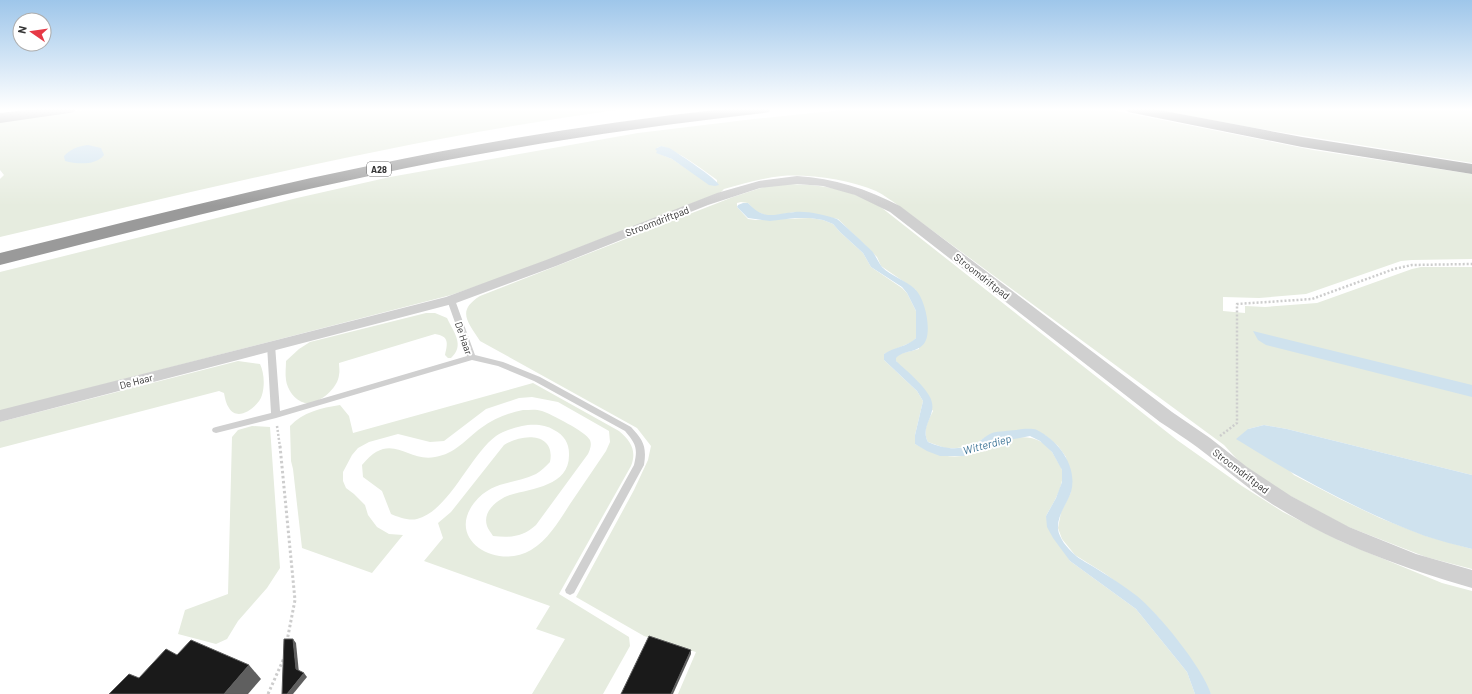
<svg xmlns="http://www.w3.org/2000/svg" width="1472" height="694" viewBox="0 0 1472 694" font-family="Barlow,sans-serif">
	<rect width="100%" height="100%" fill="#fff"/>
	<g fill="#e6ecdf" fill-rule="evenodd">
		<path d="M113,109L242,110L625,109C414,137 207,188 0,237V179L4,175L0,170V120L70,111Z"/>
		<path d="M852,109H1107L1313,150L1472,174V259L1412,260L1401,261L1306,294L1259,298L1223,297V311L1245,313V306L1265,307L1317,303L1412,269L1421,267H1472V475L1287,429L1264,425L1248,429L1294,475L1340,499L1380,518L1426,536L1472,549V569L1426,557L1346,526L1285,493L1244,467L1224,445L899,206C892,201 884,195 876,191C850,180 810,174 782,176C762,178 743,184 724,189L721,192L514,273L451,295L0,411V272L297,198L390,177L638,133L754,119ZM661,146C678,151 702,169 717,180V184L711,185L672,159L657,153V148Z"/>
		<path d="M1152,109L1472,110V163L1249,127Z"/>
		<path d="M786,184C825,185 848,188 882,208L1177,440L1242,486L1283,512L1340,541L1442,583L1472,591V694H1211L1159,618L1137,597L1104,573L1075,555L1062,539L1058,528L1061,512L1071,492L1066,457L1058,446L1045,435L993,433L971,446L957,448H945L928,442C922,431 928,421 933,411L896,361V357L899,354L919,349L916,290L881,266L877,257L838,219L806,213L795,212L772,216L765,215L755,211L748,203L741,202L737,203V207L748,219L756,220L810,218L823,220L833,224L840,232L863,253L871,267L902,288L907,293L916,311V338L912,342L884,354V360L917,391L923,401L915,435V444C931,452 943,458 962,456C973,455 985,447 996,443C1018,434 1043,433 1055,457C1057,461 1061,466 1062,470C1065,486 1053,503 1046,516L1070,561L1136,609L1187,672L1195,694H678L696,652L644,636L576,597L634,490L648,460L651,446L637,428L480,341C468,322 456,311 480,296L733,197L764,187Z"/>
		<path d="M426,313H435L447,318C454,333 465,345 451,358H448L445,355C448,343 449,336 435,334L339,363C339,367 340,371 339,375C338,388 319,405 305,403C295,401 287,389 286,380C285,374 286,367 286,361L299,349L310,342Z"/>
		<path d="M238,361L260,364C264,372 265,385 262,395C259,406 238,423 229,408C226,404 225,398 224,393L219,391L0,448V422Z"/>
		<path d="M533,383L619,431C631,441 637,451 631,466L559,594L629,637L630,646L603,694H532L565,639L536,629L550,606L424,561L443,538L438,523L451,512L504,445C522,433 556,432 550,462C546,466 541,471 536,474C513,485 492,480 474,503C445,541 499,570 531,550C549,539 559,521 570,504C582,486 594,469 606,451L610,442L609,431L558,402L532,397L519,398L486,409L444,441L430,442L398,434L369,442L358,448L352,455L343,472V481L346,488L354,494L365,505L368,515L377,527L389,534L403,535L372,573L302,548L293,469L291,461L290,426C303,412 321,408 340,405L349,416L353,433Z"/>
		<path d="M523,410C530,410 536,409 542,411C551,414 586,432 590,440C592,445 590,450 588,454L536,525C523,537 510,538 493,536C491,533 488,529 487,526C482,511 498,499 510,495C533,488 570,486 569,454C569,443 564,435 554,430C545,424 532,424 522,426C513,428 503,431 496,436C470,455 449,511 417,519C409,521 398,517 391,514L382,491L363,477L362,465C391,429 407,463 435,457C455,454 466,439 481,428C494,418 508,413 523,410Z"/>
		<path d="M252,426L270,427L280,568L267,588L238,621L227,639L216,644L178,634L185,610L228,594L232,437L238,430Z"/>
	</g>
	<g fill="#cfe2ee">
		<path d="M88,145L101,148L104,155C95,166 77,164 65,161L64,156C71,149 78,146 88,145Z"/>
		<path d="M661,146C664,147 668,147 671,149C679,154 717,179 719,185L715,186L709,185L672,159L656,153L657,151L655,149Z"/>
		<path d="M743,203H748C764,221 774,214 795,212C808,211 824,215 837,219C839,220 869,248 872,251C876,256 878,262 882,267C891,276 905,280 915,289C925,299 931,327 926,340C920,354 904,349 896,358V361C906,370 931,391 932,403C935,417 920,427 928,442C941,448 957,451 971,445C979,443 985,436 992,433C999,431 1009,431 1016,430C1023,429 1031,428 1037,430C1059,441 1078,467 1071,492C1067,504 1057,515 1058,529C1059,538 1067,548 1074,554C1080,560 1090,564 1097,569C1110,577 1124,586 1137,596C1159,614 1202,667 1211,694H1195L1187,672L1136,609L1070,561L1053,538L1047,527L1046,516L1056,498L1062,482V470L1052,452L1040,441L1030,436L998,442L964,456H940L927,451L915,444V435L923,401L917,391L884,360V354C894,347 907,347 916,338V311L907,293L902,287L871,267L863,253L840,232L833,224L823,220L810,218H795L770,221L748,218L737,207L738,205Z"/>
		<path d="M1253,331L1472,385V397L1266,345L1258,340Z"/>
		<path d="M1264,425L1287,429L1472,475V549C1457,545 1440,541 1425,536C1358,511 1297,477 1236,439L1248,429Z"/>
	</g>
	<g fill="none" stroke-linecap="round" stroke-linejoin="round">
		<g stroke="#cdcdcd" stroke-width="2.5" stroke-dasharray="2 2" stroke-linecap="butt">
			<path d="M277,426L280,447"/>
			<path d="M1220,436L1237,423V304L1312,299L1394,269L1412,265L1472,264"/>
		</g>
		<g stroke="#cdcdcd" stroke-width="3" stroke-dasharray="2.5 2.5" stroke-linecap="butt">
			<path d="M280,446L295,600L287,641"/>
			<path d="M268,694L284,658"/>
		</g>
		<path fill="#d0d0d0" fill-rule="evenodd" d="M448,298H454L455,300L475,355L503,362L540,377L631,427C643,440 647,446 644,465L574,593L570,595L566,593L565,590L634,465C638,448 636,444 625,431L534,381L498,366L472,360L276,418L216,433L213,432L212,430L213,428L216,427L271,413L267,345L268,343H274L275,345L280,411L467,356L447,300Z"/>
		<path fill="#d0d0d0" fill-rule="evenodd" d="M797,176C834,178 867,189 900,206L1172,412L1210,438L1247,467L1291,496L1349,527L1416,554L1472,570V588C1404,568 1337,545 1277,507C1248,490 1224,467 1197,447C1185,438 1172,430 1160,422L890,212L855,195L823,186L797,184L760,188L708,205L556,266L456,303L0,422V410L446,297L546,260L717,193L759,181Z"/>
		<path fill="#a2a2a2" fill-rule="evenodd" d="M35,109H76L74,112L69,113L0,123V113Z"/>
		<g fill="#9a9a9a" fill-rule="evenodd">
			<path d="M724,109H771L769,112L764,113C632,128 500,148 369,176C245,202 123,234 0,265V253C122,223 245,191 368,166C486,141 605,122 724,109Z"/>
			<path d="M1126,109H1154L1302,137L1472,164V174L1302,147L1133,113L1128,112Z"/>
		</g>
	</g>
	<g fill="#5f5f5f">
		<path d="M293,639L296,643L299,673L296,669Z"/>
		<path d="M691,650V654L673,694H671Z"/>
		<path d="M249,665L261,679L248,694H224Z"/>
		<path d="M304,673L307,677L293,694H287Z"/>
	</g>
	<g fill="#1a1a1a" stroke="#5f5f5f">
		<path d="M649,636L691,650L671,694H621Z"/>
		<path d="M284,639H293L296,669L304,673L287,694H282Z"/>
		<path d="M191,640L249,665L224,694H109L129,674L139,678L166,649L177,655Z"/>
	</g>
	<linearGradient id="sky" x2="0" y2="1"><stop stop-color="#9ec6ea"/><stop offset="0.53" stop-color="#fff"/><stop offset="1" stop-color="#fff" stop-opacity="0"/></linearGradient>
	<rect width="1472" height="206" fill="url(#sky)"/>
	<g text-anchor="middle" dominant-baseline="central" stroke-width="4" stroke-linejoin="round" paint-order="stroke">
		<rect fill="#fff" stroke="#707070" stroke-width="1" x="367" y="162" width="24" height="14" rx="3"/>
		<g font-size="9" font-weight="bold" fill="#333">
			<text x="379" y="169">A28</text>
		</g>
		<g font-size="10" fill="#333" stroke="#fff">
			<text transform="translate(657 221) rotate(-21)">Stroomdriftpad</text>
			<text transform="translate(982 276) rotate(38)">Stroomdriftpad</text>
			<text transform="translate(464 338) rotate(71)">De Haar</text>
			<text transform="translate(136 381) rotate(-15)">De Haar</text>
			<text transform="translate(1241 471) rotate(37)">Stroomdriftpad</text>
		</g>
		<g font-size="11" font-style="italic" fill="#3f7597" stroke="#fff">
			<text transform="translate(987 444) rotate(-15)">Witterdiep</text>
		</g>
	</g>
	<g transform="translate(32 32) rotate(283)"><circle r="19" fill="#ffffff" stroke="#adadad"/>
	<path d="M0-3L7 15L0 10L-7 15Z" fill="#e63946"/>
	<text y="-6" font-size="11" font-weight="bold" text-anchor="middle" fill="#333333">N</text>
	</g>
</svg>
